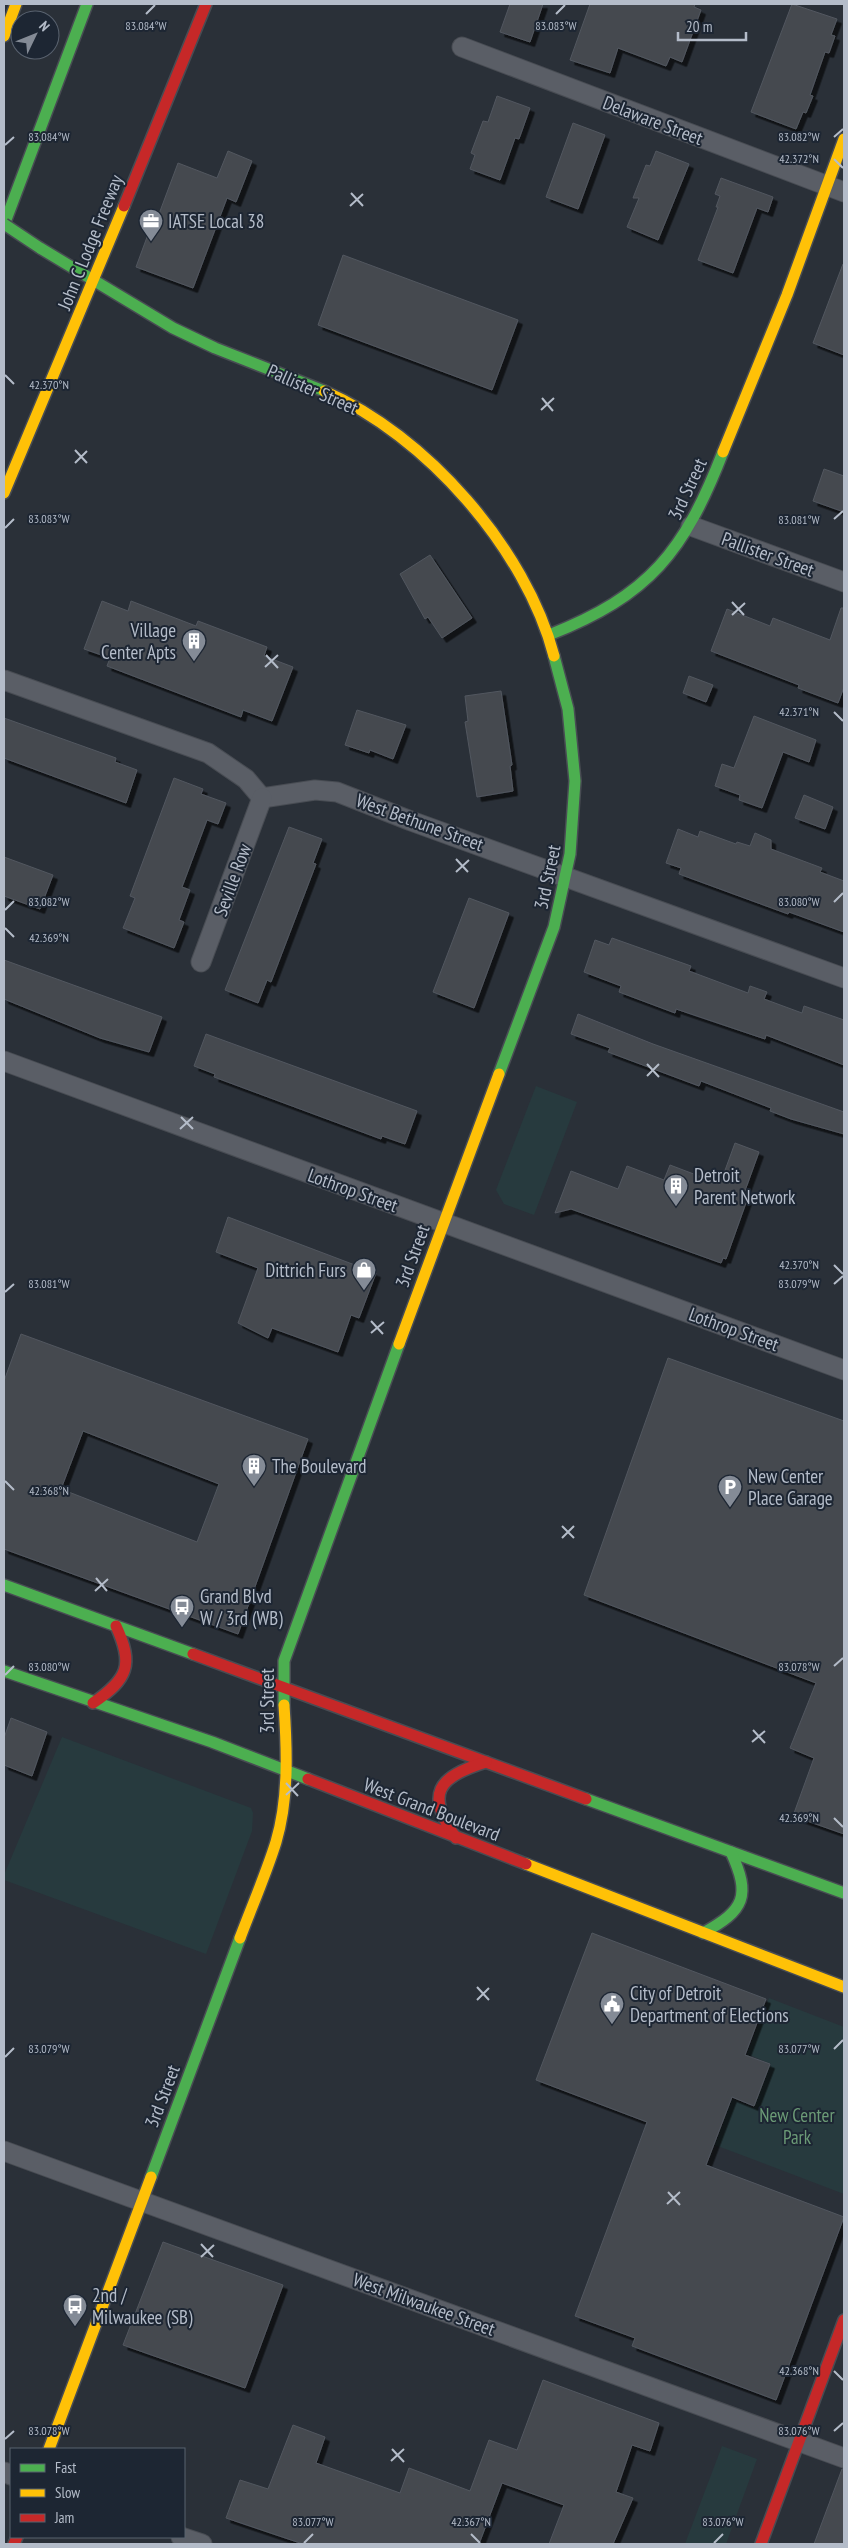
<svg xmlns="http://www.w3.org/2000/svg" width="848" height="2548" viewBox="0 0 848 2548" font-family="'PT Sans Narrow',sans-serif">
	<defs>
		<filter id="shadow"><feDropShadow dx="4.5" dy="4.5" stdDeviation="0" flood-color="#0009"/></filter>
	</defs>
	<rect width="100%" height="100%" fill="#2a3038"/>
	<g fill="#273a3e">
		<path d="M536,1086L577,1102L534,1215L504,1204L496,1190Z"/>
		<path d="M62,1737L251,1808L253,1813L252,1831L206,1954L4,1880V1875Z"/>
		<path d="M769,1998L844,2027V2194L715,2145L732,2099L754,2108L771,2064L747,2054Z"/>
		<path d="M722,2446L757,2459L726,2544H685Z"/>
	</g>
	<g fill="#444950" stroke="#52575f" fill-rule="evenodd" filter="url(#shadow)">
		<path d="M510,4H543L530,42L500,32Z"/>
		<path d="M590,4H695L694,7L701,10L682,62L670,57L666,66L618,48L610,73L570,60Z"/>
		<path d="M792,4L837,19L831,35L835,36L829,53L825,52L810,95L813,96L806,113L803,112L796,129L751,112Z"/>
		<path d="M497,96L530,108L519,139L515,138L500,180L470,169L475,155L471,153L483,121L488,122Z"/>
		<path d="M573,123L605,135L578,209L546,197Z"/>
		<path d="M228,151L252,161L236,202L227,198L193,288L136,267L150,229L153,230L178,163L217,178Z"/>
		<path d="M656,151L689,164L658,240L627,227L639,198H633L646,165L650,166Z"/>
		<path d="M721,178L773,197L768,212L757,208L733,273L698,260L718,207H716L720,196L715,194Z"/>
		<path d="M343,255L518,320L492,390L318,325Z"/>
		<path d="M843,264H844V355L813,343Z"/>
		<path d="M824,469L844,476V512L813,501Z"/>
		<path d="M430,555L472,618L442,638L428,617L425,619L400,574Z"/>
		<path d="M102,601L128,611L131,601L196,626L198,621L267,647L264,656L293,667L272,721L243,710L241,717L107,666L110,658L84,649Z"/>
		<path d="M841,608H844V687L838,703L798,688L799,685L711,651L727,609L770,626L773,618L830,640Z"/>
		<path d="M689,676L713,685L706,702L683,693Z"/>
		<path d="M501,691L512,765L510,766L513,791L477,797L465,722L468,721L465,696Z"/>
		<path d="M357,710L406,725L393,759L370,750L369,753L345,745Z"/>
		<path d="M754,716L816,740L809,762L783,752L762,808L739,800L740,795L715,786L722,764L734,768Z"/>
		<path d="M4,718L116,758L115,762L137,770L126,803L4,758Z"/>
		<path d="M174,778L203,789L201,794L226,803L218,824L207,820L182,887L190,890L179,920L184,922L174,948L123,928L135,898L130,896Z"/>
		<path d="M804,795L833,807L825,829L795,818Z"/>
		<path d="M289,827L322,839L313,863L316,864L271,982L267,980L258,1003L225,990Z"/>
		<path d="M678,829L698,837L700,831L736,844L737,842L750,846L755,833L771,840V849L822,868L820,872L844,881V932L789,912L788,914L679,874L681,868L666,863Z"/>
		<path d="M4,857L53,875L40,909L4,896Z"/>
		<path d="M469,898L509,913L474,1008L433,992Z"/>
		<path d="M612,938L691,966L689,971L748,993L750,986L767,992L764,999L802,1013L804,1006L844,1020V1065L766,1035L765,1039L676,1009L675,1013L619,992L621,986L584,972L595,940L609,945Z"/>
		<path d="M4,960L162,1017L149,1052L100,1038L4,999Z"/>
		<path d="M578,1014L653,1044L844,1112V1134L791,1119L770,1111L771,1108L701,1081L699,1086L608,1052L610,1048L571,1034Z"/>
		<path d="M206,1034L417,1111L405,1144L382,1136L381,1139L214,1077L215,1074L194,1066Z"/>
		<path d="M735,1143L759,1152L742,1199L747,1200L726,1259L723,1258L721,1263L571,1209L555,1213L571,1171L618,1189L627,1166L664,1180L670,1165L720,1184Z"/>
		<path d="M228,1217L376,1273L359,1318L351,1315L338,1352L272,1328L268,1338L238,1323L258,1268L216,1252Z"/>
		<path d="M21,1334L308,1439L238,1634L4,1549V1381ZM83,1431L219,1484L197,1542L61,1489Z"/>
		<path d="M668,1358L844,1421V1834L793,1816L814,1758L790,1748L816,1683L584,1595Z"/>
		<path d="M11,1718L47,1732L32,1776L4,1765V1738Z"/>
		<path d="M592,1933L766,1999L745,2055L770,2064L754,2106L732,2097L706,2165L844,2217L776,2400L632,2346L635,2338L575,2316L647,2122L536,2080Z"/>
		<path d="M163,2242L283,2285L245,2388L123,2345Z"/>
		<path d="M543,2380L659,2423L650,2451L632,2445L616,2492L633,2498L613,2544H549L564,2505L502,2483L479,2544H303L226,2518L240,2480L268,2489L293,2425L325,2437L316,2463L400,2493L409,2468L470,2491L489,2440L517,2450Z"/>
		<path d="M842,2469H844V2544H814Z"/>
	</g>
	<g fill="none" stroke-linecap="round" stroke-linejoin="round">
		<defs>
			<g id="street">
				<path d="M462,47L844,192"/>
				<path d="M691,526L844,582"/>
				<path d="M4,680L208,753L246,779L262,798"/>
				<path d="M262,798L315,790L337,792L411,821L844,978"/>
				<path d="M201,962L262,798"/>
				<path d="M4,1061L844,1370"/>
				<path d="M4,2151L844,2458"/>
				<path d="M4,2472L11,2475"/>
				<path d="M181,2537L202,2544"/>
			</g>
			<g id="fast">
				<path d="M4,225L87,4"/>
				<path d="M40,248L173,328L215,348L324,391"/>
				<path d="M549,635C650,595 684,552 723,452"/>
				<path d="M499,1074L554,927L570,854L575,781L568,709L554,656"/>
				<path d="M4,1585L193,1654"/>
				<path d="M4,1671L212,1742L308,1779"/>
				<path d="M284,1705V1661L399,1344"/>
				<path d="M586,1799L844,1893"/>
				<path d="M703,1933C745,1910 751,1896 731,1852"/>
				<path d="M151,2177L240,1938"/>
			</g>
			<g id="slow">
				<path d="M4,36L16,4"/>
				<path d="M324,391C426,435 526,549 554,656"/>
				<path d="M723,452L787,295L844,139"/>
				<path d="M4,493L124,206"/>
				<path d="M399,1344L499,1074"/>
				<path d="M526,1864L844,1987"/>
				<path d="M240,1938C252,1906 266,1874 276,1842C289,1798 287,1750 284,1705"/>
				<path d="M49,2449L151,2177"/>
			</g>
			<g id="jam">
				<path d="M124,206L206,4"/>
				<path d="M193,1654L586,1799"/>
				<path d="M93,1703C128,1679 134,1665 116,1626"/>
				<path d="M308,1779L526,1864"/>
				<path d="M456,1838C425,1794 437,1777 486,1762"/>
				<path d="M14,2544L17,2537"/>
				<path d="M761,2544L844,2320"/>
			</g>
		</defs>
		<use href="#street" stroke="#484c53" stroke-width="21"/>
		<use href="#fast" stroke="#484c53" stroke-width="14"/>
		<use href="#slow" stroke="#484c53" stroke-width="14"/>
		<use href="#jam" stroke="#484c53" stroke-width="14"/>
		<use href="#street" stroke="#5a5e66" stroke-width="19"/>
		<use href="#fast" stroke="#4caf50" stroke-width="11"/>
		<use href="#slow" stroke="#ffc107" stroke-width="11"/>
		<use href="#jam" stroke="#c62828" stroke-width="11"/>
		<defs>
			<path id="fast-bridge" d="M4,224L40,248"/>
		</defs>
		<use href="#fast-bridge" stroke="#484c53" stroke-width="14" stroke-linecap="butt"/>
		<use href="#fast-bridge" stroke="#4caf50" stroke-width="11"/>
	</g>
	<path fill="none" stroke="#b4bcc9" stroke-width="2" d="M146,14L155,5M556,14L565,5M834,137L843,129M5,145L14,137M834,159L843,168M351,193L363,206M350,206L363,194M5,375L14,384M542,398L553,411M541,410L554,398M75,450L87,463M75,463L87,451M834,519L843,511M5,528L14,519M732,602L744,615M732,615L745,603M266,655L278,668M265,667L278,655M834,712L843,721M456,859L468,872M456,872L469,860M834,902L843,893M5,910L14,901M5,928L14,937M647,1064L659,1077M647,1076L659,1064M181,1117L193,1129M180,1129L193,1117M834,1265L843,1274M834,1284L843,1276M5,1292L14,1284M371,1321L383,1334M371,1333L384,1322M5,1481L14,1490M562,1526L574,1538M562,1538L574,1526M96,1578L107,1591M95,1591L108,1579M834,1666L843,1658M5,1675L14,1666M753,1730L765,1743M752,1742L765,1731M286,1783L298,1796M286,1795L299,1783M834,1818L843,1827M477,1987L489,2000M477,2000L489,1988M834,2049L843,2040M5,2057L14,2048M668,2192L680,2205M667,2204L680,2192M201,2244L213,2257M201,2257L214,2245M834,2371L843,2380M834,2431L843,2423M5,2439L14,2431M392,2449L404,2462M391,2461L404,2449M471,2534L480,2543M304,2543L313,2534M714,2543L723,2534"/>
	<defs>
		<symbol id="office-pin" viewBox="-11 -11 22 30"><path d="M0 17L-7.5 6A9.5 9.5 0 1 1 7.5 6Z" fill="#848b96" stroke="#1d2633"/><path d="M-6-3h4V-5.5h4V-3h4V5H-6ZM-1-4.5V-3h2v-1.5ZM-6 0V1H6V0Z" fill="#fff"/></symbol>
		<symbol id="building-pin" viewBox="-11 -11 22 30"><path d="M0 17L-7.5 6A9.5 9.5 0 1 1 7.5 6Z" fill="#848b96" stroke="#1d2633"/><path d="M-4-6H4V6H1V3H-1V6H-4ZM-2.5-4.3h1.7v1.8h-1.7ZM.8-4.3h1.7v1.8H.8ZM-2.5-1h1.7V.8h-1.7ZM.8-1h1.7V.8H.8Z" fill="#fff"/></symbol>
		<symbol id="shop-pin" viewBox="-11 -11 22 30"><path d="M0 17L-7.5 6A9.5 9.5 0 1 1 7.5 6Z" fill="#848b96" stroke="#1d2633"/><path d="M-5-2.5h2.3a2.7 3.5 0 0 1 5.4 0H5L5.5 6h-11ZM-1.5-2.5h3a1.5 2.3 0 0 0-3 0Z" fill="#fff"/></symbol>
		<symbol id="parking-pin" viewBox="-11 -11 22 30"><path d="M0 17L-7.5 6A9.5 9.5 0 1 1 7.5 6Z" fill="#848b96" stroke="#1d2633"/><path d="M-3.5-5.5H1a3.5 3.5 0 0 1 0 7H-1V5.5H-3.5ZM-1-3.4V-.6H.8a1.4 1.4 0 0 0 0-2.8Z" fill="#fff"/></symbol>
		<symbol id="bus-pin" viewBox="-11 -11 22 30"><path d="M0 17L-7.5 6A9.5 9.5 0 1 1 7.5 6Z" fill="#848b96" stroke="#1d2633"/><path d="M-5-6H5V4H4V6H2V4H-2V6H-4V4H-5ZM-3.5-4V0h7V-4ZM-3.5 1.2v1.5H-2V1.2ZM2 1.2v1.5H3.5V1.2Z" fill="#fff"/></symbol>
		<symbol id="civic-pin" viewBox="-11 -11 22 30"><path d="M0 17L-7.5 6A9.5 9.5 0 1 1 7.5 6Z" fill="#848b96" stroke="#1d2633"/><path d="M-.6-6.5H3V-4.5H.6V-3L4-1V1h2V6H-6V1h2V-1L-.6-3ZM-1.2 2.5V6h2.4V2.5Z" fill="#fff"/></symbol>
	</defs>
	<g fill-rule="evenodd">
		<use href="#office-pin" x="137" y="207" width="28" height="38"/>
		<use href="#building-pin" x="180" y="627" width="28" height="38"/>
		<use href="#building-pin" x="662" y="1172" width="28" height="38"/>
		<use href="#shop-pin" x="350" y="1256" width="28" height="38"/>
		<use href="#building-pin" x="240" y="1452" width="28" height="38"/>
		<use href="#parking-pin" x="716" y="1473" width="28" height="38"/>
		<use href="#bus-pin" x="168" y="1593" width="28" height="38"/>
		<use href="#civic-pin" x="598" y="1990" width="28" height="38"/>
		<use href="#bus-pin" x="61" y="2292" width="28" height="38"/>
	</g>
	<g text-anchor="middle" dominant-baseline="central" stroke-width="4" stroke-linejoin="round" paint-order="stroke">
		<g font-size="19" fill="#b4bcc9" stroke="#1d2633">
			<text transform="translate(653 120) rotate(21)">Delaware Street</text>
			<text transform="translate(90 242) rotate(-68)">John C Lodge Freeway</text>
			<text transform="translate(313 389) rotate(24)">Pallister Street</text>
			<text transform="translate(687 489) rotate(-65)">3rd Street</text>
			<text transform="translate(768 554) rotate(20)">Pallister Street</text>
			<text transform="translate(420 822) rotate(20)">West Bethune Street</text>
			<text transform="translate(547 877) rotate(-78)">3rd Street</text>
			<text transform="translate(232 880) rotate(-70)">Seville Row</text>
			<text transform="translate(353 1190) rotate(20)">Lothrop Street</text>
			<text transform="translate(412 1256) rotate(-70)">3rd Street</text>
			<text transform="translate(734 1329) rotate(20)">Lothrop Street</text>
			<text transform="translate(267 1701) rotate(-90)">3rd Street</text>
			<text transform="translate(432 1809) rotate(21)">West Grand Boulevard</text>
			<text transform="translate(162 2096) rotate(-69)">3rd Street</text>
			<text transform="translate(424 2304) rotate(20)">West Milwaukee Street</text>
		</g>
		<g font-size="19" fill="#b4bcc9" stroke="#1d2633" text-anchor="start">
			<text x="168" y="221">IATSE Local 38</text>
			<text x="176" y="630" text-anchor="end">Village<tspan x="176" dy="22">Center Apts</tspan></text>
			<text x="694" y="1175">Detroit<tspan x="694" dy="22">Parent Network</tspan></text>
			<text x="346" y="1270" text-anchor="end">Dittrich Furs</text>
			<text x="272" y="1466">The Boulevard</text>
			<text x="748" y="1476">New Center<tspan x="748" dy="22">Place Garage</tspan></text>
			<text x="200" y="1596">Grand Blvd<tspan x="200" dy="22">W / 3rd (WB)</tspan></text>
			<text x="630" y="1993">City of Detroit<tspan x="630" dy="22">Department of Elections</tspan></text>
			<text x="92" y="2295">2nd /<tspan x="92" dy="22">Milwaukee (SB)</tspan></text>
		</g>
		<g font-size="19" fill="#6b9a76" stroke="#1d2633">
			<text x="797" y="2115">New Center<tspan x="797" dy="22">Park</tspan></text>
		</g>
	</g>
	<g font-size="12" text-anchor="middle" fill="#b4bcc9" stroke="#1d2633" stroke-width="4" stroke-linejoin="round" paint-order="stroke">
		<text x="146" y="30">83.084°W</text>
		<text x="556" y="30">83.083°W</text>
		<text x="49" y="141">83.084°W</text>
		<text x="799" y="141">83.082°W</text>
		<text x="799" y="163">42.372°N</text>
		<text x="49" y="389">42.370°N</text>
		<text x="49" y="523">83.083°W</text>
		<text x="799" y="524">83.081°W</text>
		<text x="799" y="716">42.371°N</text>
		<text x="49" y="906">83.082°W</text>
		<text x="799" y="906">83.080°W</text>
		<text x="49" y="942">42.369°N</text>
		<text x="799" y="1269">42.370°N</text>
		<text x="49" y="1288">83.081°W</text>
		<text x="799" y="1288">83.079°W</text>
		<text x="49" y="1495">42.368°N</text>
		<text x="49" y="1671">83.080°W</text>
		<text x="799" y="1671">83.078°W</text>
		<text x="799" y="1822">42.369°N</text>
		<text x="49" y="2053">83.079°W</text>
		<text x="799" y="2053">83.077°W</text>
		<text x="799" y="2375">42.368°N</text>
		<text x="49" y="2435">83.078°W</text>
		<text x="799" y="2435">83.076°W</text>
		<text x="471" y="2526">42.367°N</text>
		<text x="313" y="2526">83.077°W</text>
		<text x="723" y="2526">83.076°W</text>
	</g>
	<rect width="848" height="2548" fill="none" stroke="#b4bcc9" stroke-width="10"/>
	<rect x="10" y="2448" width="175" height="90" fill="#1d2633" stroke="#59626f"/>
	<rect x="20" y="2464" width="25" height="8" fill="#4caf50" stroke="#59626f"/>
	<text x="55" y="2473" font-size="15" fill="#b4bcc9">Fast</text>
	<rect x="20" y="2489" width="25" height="8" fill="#ffc107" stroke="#59626f"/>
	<text x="55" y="2498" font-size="15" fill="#b4bcc9">Slow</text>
	<rect x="20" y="2514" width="25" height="8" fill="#c62828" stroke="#59626f"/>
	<text x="55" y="2523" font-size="15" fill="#b4bcc9">Jam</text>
	<g transform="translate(35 35) rotate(47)"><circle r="24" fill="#1d2633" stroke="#59626f"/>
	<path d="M0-4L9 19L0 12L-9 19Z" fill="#848b96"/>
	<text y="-8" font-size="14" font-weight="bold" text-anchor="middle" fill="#b4bcc9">N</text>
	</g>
	<path d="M678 32v8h68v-8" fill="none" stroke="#b4bcc9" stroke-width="2.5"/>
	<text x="686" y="32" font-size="15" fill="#b4bcc9" stroke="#1d2633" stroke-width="4" paint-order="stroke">20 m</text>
</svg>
